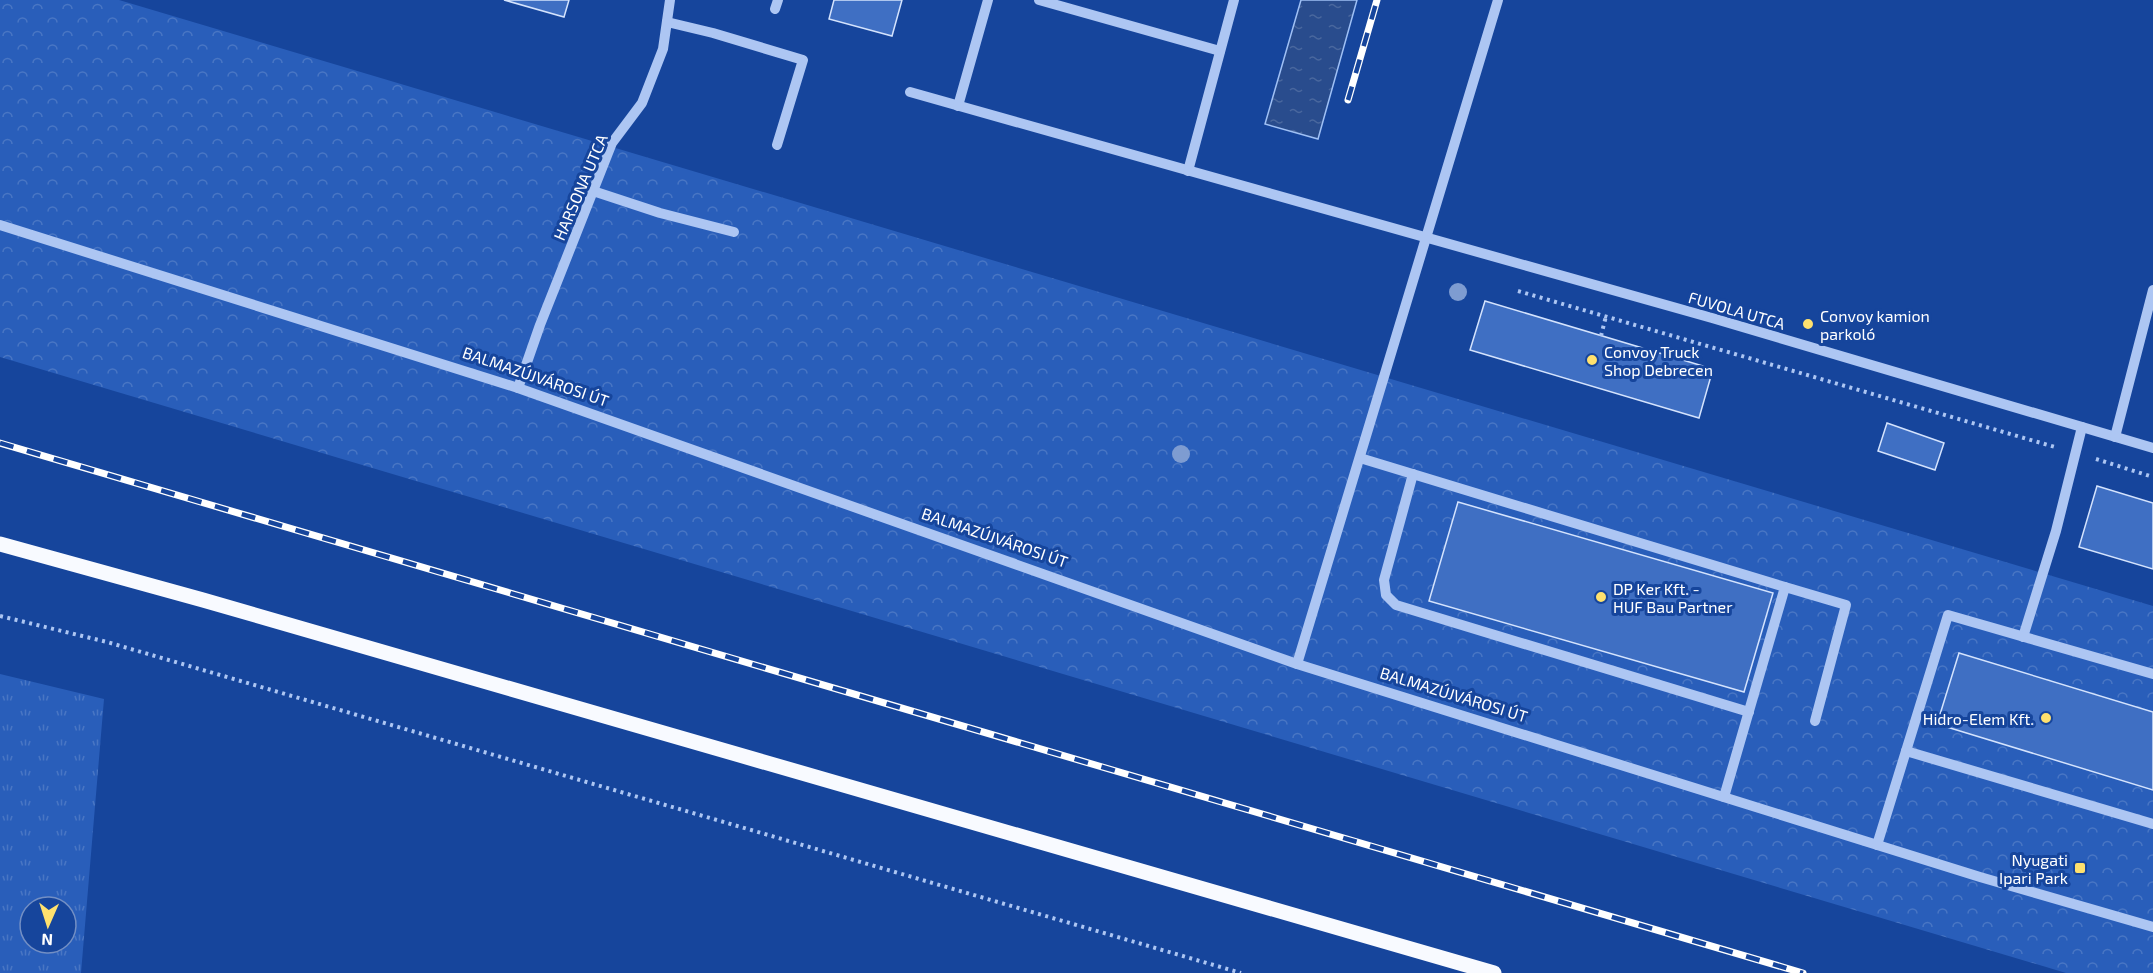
<svg xmlns="http://www.w3.org/2000/svg" width="2153" height="973" viewBox="0 0 2153 973" font-family="'Exo 2',sans-serif">
	<defs>
		<pattern id="grass-tufts" width="24" height="20" patternUnits="userSpaceOnUse" patternTransform="scale(1.5)"><rect width="24" height="20" fill="#295eba"/><path d="M3 7l-1-3M5 7V3M7 7l1-3M15 17l-1-3M17 17v-4M19 17l1-3" fill="none" stroke="#4976c4"/></pattern>
		<pattern id="park-crowns" width="20" height="18" patternUnits="userSpaceOnUse" patternTransform="scale(1.5)"><rect width="20" height="18" fill="#295eba"/><path d="M2 6a3 3 0 1 1 6 0M12 15a3 3 0 1 1 6 0" fill="none" stroke="#4976c4"/></pattern>
		<pattern id="water-ripples" width="26" height="14" patternUnits="userSpaceOnUse" patternTransform="scale(1.5)"><rect width="26" height="14" fill="#294c8d"/><path d="M2 4q2-2 4 0t4 0M15 11q2-2 4 0t4 0" fill="none" stroke="#49679e"/></pattern>
	</defs>
	<rect width="100%" height="100%" fill="#16459c"/>
	<path fill="url(#grass-tufts)" fill-rule="evenodd" d="M0,674L104,699L81,973H0ZM30,907H66V943H30Z"/>
	<path fill="url(#park-crowns)" d="M0,0H119L2153,606V973H2066L0,357Z"/>
	<path fill="url(#water-ripples)" stroke="#9fc0f5" stroke-width="1.5" d="M1301,0H1357L1318,139L1265,124Z"/>
	<g fill="#3f6fc3" stroke="#d4e3fd" stroke-width="1.5">
		<path d="M504,0H569L564,17Z"/>
		<path d="M834,0H902L892,36L829,19Z"/>
		<path d="M1485,301L1713,369L1699,418L1470,350Z"/>
		<path d="M1887,423L1944,443L1935,470L1878,451Z"/>
		<path d="M2097,486L2153,503V569L2079,547Z"/>
		<path d="M1458,502L1773,593L1744,692L1429,601Z"/>
		<path d="M1959,653L2153,712V790L1937,724Z"/>
	</g>
	<g fill="none" stroke-linecap="round" stroke-linejoin="round">
		<g stroke="#adc6f3" stroke-width="4" stroke-dasharray="3 4.5" stroke-linecap="butt">
			<path d="M1518,291L2055,447"/>
			<path d="M1601,336L1606,316"/>
			<path d="M2096,459L2153,477"/>
			<path d="M0,616L107,642L1241,973"/>
		</g>
		<g stroke="#adc6f3" stroke-width="10">
			<path d="M1039,0L1220,51"/>
			<path d="M775,9L778,0"/>
			<path d="M667,22L713,33L803,60L777,145"/>
			<path d="M910,92L1712,318L2153,448"/>
			<path d="M958,106L988,0"/>
			<path d="M1188,171L1234,0"/>
			<path d="M593,191L660,213L734,232"/>
			<path d="M0,225L518,388L1297,664L1980,877L2153,927"/>
			<path d="M518,388L540,325L612,143L642,103L663,49L670,0"/>
			<path d="M2115,437L2153,290"/>
			<path d="M1360,458L1785,587L1724,797"/>
			<path d="M1413,474L1384,580L1386,595L1396,605L1749,712"/>
			<path d="M1785,587L1846,605L1815,721"/>
			<path d="M2023,637L2056,531L2082,427"/>
			<path d="M1297,664L1498,0"/>
			<path d="M1906,751L2153,824"/>
			<path d="M1877,845L1948,615L2153,674"/>
		</g>
		<path stroke="#f8faff" stroke-width="15" d="M0,544L203,600L1494,973"/>
		<defs>
			<g id="rail">
				<path d="M1348,100L1377,0"/>
				<path d="M0,443L1803,973"/>
			</g>
		</defs>
		<use href="#rail" stroke="#fff" stroke-width="7"/>
		<use href="#rail" stroke="#16459c" stroke-width="4.5" stroke-dasharray="14" stroke-linecap="butt"/>
	</g>
	<g fill="#7e9cd1">
		<circle cx="1458" cy="292" r="9"/>
		<circle cx="1181" cy="454" r="9"/>
	</g>
	<g fill="#ffe16e" stroke="#16459c" stroke-width="2">
		<circle cx="1808" cy="324" r="6"/>
		<circle cx="1592" cy="360" r="6"/>
		<circle cx="1601" cy="597" r="6"/>
		<circle cx="2046" cy="718" r="6"/>
		<rect x="2074" y="862" width="12" height="12" rx="3"/>
	</g>
	<g text-anchor="middle" dominant-baseline="central" stroke-width="6" stroke-linejoin="round" paint-order="stroke">
		<g font-size="16" fill="#fff" stroke="#16459c">
			<text transform="translate(580 187) rotate(-67)">HARSONA UTCA</text>
			<text transform="translate(1737 310) rotate(16)">FUVOLA UTCA</text>
			<text transform="translate(536 376) rotate(19)">BALMAZÚJVÁROSI ÚT</text>
			<text transform="translate(995 537) rotate(19)">BALMAZÚJVÁROSI ÚT</text>
			<text transform="translate(1454 694) rotate(17)">BALMAZÚJVÁROSI ÚT</text>
		</g>
		<g font-size="16" fill="#fff" stroke="#16459c" text-anchor="start">
			<text x="1820" y="315">Convoy kamion<tspan x="1820" dy="18">parkoló</tspan></text>
			<text x="1604" y="351">Convoy Truck<tspan x="1604" dy="18">Shop Debrecen</tspan></text>
			<text x="1613" y="588">DP Ker Kft. -<tspan x="1613" dy="18">HUF Bau Partner</tspan></text>
			<text x="2034" y="718" text-anchor="end">Hidro-Elem Kft.</text>
			<text x="2068" y="859" text-anchor="end">Nyugati<tspan x="2068" dy="18">Ipari Park</tspan></text>
		</g>
	</g>
	<g transform="translate(48 925) rotate(183)"><circle r="28" fill="#16459c" stroke="#738fc4" stroke-width="1.5"/>
	<path d="M0-4.5L10 22L0 15L-10 22Z" fill="#ffe16e"/>
	<text y="-9" font-size="16" font-weight="bold" text-anchor="middle" fill="#ffffff">N</text>
	</g>
</svg>
